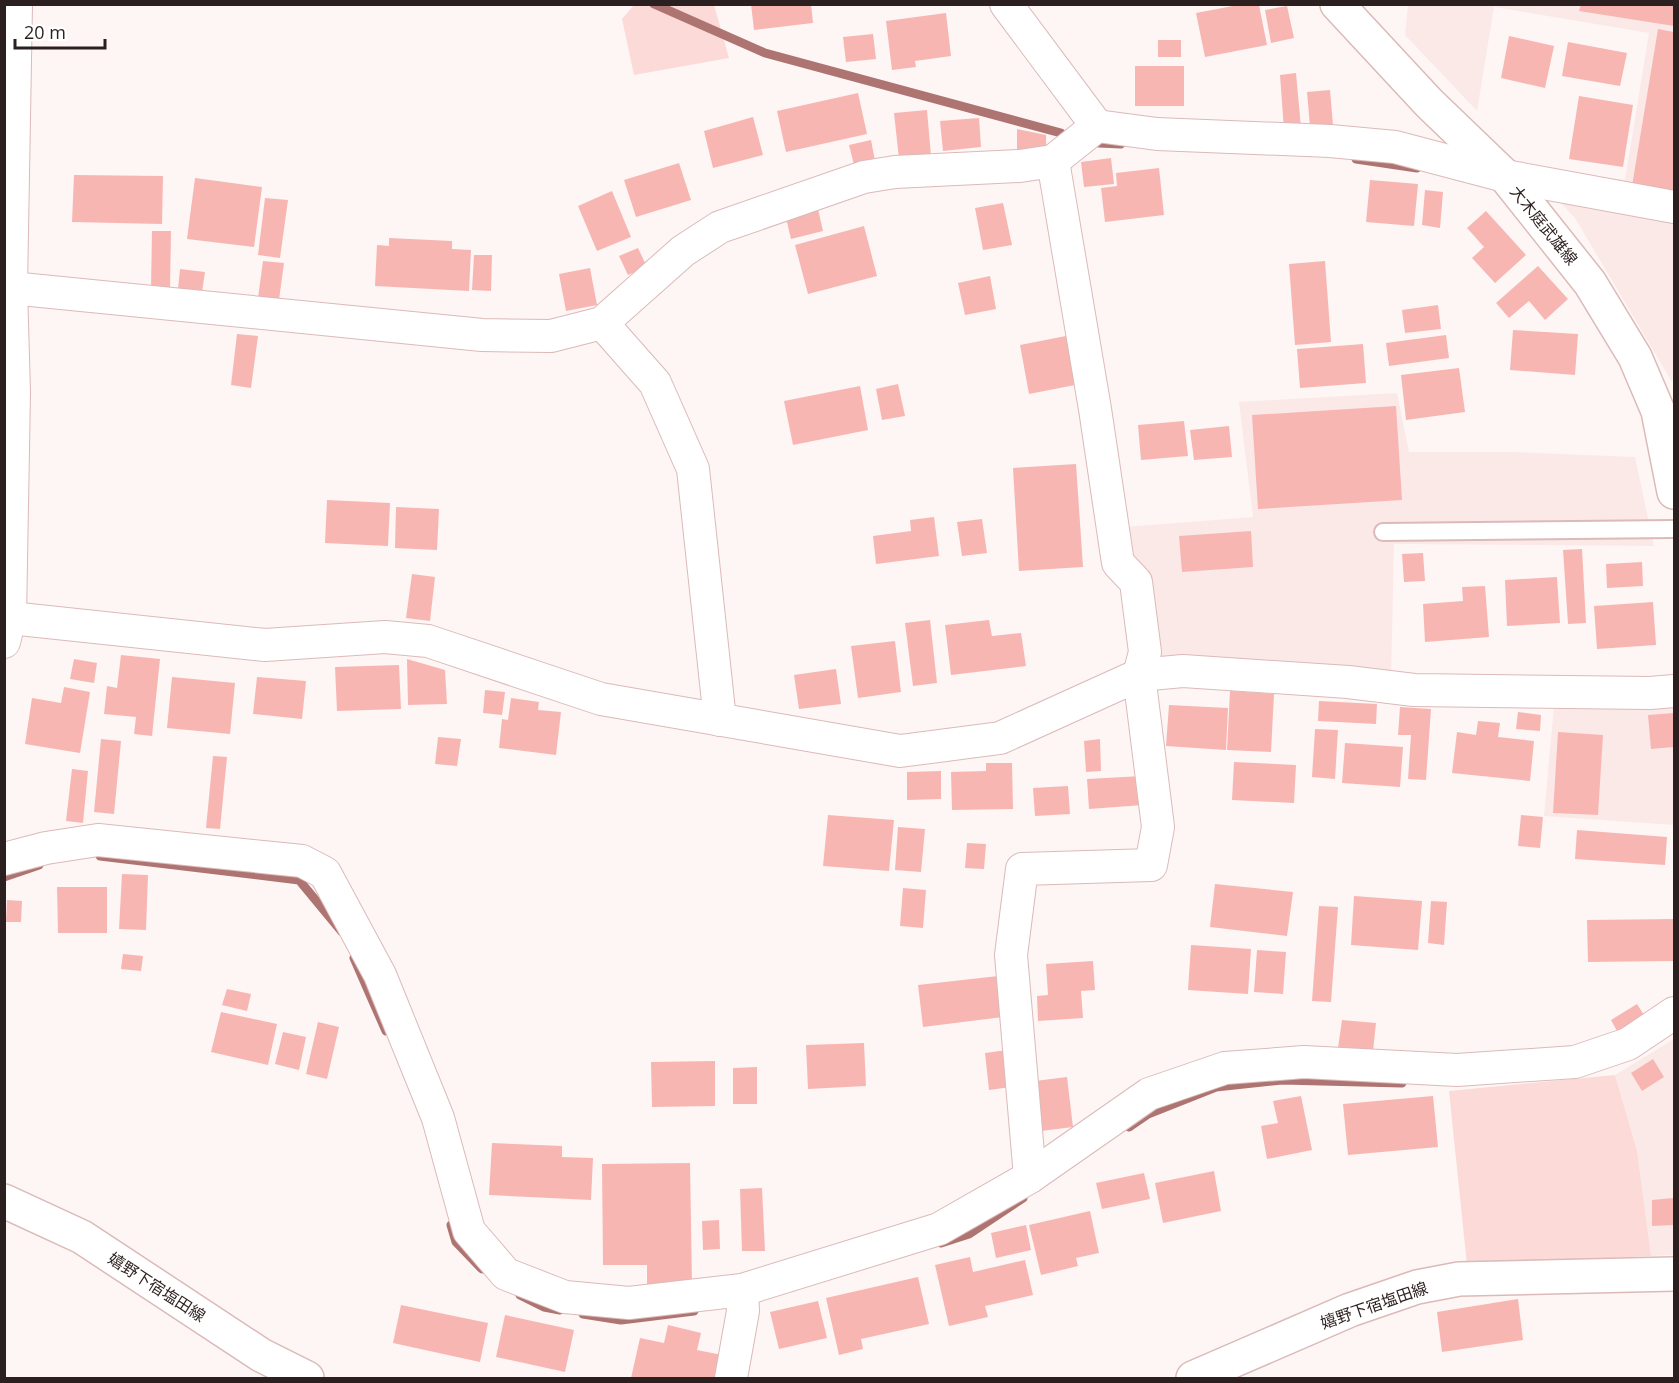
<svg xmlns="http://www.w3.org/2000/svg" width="1679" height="1383" viewBox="0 0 1679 1383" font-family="'Open Sans','Noto Sans JP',sans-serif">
	<rect width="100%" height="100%" fill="#fdf6f5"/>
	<g fill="#fbe9e8">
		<path d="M1408,5H1674V373L1672,382L1575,218L1529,169L1625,180L1649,33L1494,7L1477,111L1405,35Z"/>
		<path d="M1397,393L1409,452H1513L1635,457L1654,546L1394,544L1391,679L1131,664L1125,527L1253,517L1239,402Z"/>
		<path d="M1674,701V825L1544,816L1554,706Z"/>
		<path d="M1674,1039V1255L1651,1256L1637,1151L1615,1075Z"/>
	</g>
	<g fill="#fbdad7">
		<path d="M634,5H714L729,58L634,75L622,19Z"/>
		<path d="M1615,1075L1637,1151L1651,1256L1467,1265L1449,1091Z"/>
	</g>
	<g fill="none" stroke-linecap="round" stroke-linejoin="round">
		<g stroke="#ae7471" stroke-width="9">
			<path d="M654,4L765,53L1061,133"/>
			<path d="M1099,143L1121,144"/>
			<path d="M1356,159L1417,168"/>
			<path d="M100,856L299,880L342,932"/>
			<path d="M4,877L39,865"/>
			<path d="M354,958L386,1031"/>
			<path d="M1129,1127L1148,1114L1216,1087L1282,1080L1402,1083"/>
			<path d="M451,1225L456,1242L482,1269"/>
			<path d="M941,1243L969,1234L1023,1198"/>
			<path d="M520,1295L544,1307L560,1310"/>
			<path d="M583,1314L621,1320L694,1311"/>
		</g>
	</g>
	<g fill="#f8b6b3">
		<path d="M751,4H811L813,23L754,30Z"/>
		<path d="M1581,4H1674V26L1579,11Z"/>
		<path d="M1238,5H1259L1267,45L1205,57L1196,13Z"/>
		<path d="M1287,6L1294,38L1271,43L1265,10Z"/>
		<path d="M946,13L951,56L915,61L916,67L892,70L886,21Z"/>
		<path d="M1658,29L1674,32V193L1632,186Z"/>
		<path d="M873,34L876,59L846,62L843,37Z"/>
		<path d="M1509,36L1554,46L1545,88L1501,78Z"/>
		<rect x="1158" y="40" width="23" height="17"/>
		<path d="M1568,42L1627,53L1620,86L1562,76Z"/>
		<rect x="1135" y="66" width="49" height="40"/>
		<path d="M1296,73L1301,128L1284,130L1280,75Z"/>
		<path d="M1330,90L1333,125L1310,127L1307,92Z"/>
		<path d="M858,93L867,134L786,152L777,111Z"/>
		<path d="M1579,96L1633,105L1623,167L1569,159Z"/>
		<path d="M927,110L931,156L899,159L894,113Z"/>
		<path d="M753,117L763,155L713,168L704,131Z"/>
		<path d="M979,118L981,147L943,151L940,121Z"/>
		<path d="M1017,129L1046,135V146L1017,152Z"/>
		<path d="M871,140L875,161L854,165L849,145Z"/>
		<path d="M1111,158L1114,184L1084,187L1081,162Z"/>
		<path d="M679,163L691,200L636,217L624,180Z"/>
		<path d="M1159,168L1164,215L1105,222L1101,188L1117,186L1116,173Z"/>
		<path d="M74,175L163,176L162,224L72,222Z"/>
		<path d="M195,178L262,187L254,247L187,239Z"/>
		<path d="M1370,180L1418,184L1414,226L1366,222Z"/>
		<path d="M1425,190L1443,192L1440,228L1422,225Z"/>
		<path d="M612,191L631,237L597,251L578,206Z"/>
		<path d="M265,198L288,200L280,258L258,255Z"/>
		<path d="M1003,203L1012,245L983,250L975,208Z"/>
		<path d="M818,209L823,231L791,239L786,218Z"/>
		<path d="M1486,211L1526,255L1495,283L1472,258L1484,247L1467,228Z"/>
		<path d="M864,226L877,276L808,294L795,245Z"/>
		<path d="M152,231H171L170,289H151Z"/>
		<path d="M389,238L452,241V249L471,250L469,291L375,286L377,245L389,246Z"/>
		<path d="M638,248L647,267L628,275L619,256Z"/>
		<path d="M474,255H492L491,291L472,290Z"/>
		<path d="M263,261L284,263L279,300L258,298Z"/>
		<path d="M1325,261L1331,342L1295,345L1289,264Z"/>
		<path d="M1538,266L1568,299L1545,320L1529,301L1509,318L1496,303Z"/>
		<path d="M590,268L597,305L566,311L559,274Z"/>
		<path d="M180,269L205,272L202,292L178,289Z"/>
		<path d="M990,276L996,309L965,315L958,283Z"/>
		<path d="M1438,305L1441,329L1405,333L1402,310Z"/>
		<path d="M1513,330L1578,334L1575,375L1510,370Z"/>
		<path d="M237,334L258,336L251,388L231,385Z"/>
		<path d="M1071,335L1080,384L1029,394L1020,345Z"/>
		<path d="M1446,335L1449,358L1389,366L1386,343Z"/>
		<path d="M1363,344L1366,383L1300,388L1297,349Z"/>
		<path d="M1459,368L1465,412L1406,420L1401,375Z"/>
		<path d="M898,384L905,416L882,420L876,389Z"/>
		<path d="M860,386L868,430L793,445L784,401Z"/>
		<path d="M1396,406L1402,500L1258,509L1252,415Z"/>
		<path d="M1184,421L1188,456L1141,460L1138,425Z"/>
		<path d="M1229,426L1232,457L1194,460L1190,430Z"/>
		<path d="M1076,464L1083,567L1019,571L1013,468Z"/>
		<path d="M327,500L390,503L388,546L325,543Z"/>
		<path d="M396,507L439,509L437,550L395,548Z"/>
		<path d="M934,517L939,556L876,564L873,536L911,531L910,520Z"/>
		<path d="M982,519L987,553L962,556L957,522Z"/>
		<path d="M1251,531L1253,567L1182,572L1179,536Z"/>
		<path d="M1582,549L1586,623L1568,624L1563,550Z"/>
		<path d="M1423,553L1425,581L1404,582L1402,554Z"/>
		<path d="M1642,562L1643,586L1607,588L1606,564Z"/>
		<path d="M412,574L435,577L430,621L406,618Z"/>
		<path d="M1557,577L1560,623L1507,626L1505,580Z"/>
		<path d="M1485,586L1489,637L1425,642L1423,604L1463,601L1462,587Z"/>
		<path d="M1653,602L1656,645L1597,649L1594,606Z"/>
		<path d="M930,620L937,683L913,686L905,623Z"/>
		<path d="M989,620L992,636L1021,633L1026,666L951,675L945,625Z"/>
		<path d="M895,641L901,692L858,698L851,646Z"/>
		<path d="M121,655L160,659L152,736L134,734L136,717L104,714L107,686L117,688Z"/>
		<path d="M74,659L97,663L94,683L70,679Z"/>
		<path d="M407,659L445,670L447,704L408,705Z"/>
		<path d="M399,665L401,709L337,711L335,667Z"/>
		<path d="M836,669L841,704L799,709L794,675Z"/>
		<path d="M172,677L235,683L230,734L167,728Z"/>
		<path d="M257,677L306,681L302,719L253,714Z"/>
		<path d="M64,687L90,692L80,753L25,744L32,698L61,703Z"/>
		<path d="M485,690L505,692L502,715L483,713Z"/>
		<path d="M1230,691L1274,694L1271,752L1227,750Z"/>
		<path d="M511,698L539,702L538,710L561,712L556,755L499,748L502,719L508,720Z"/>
		<path d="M1319,701L1377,704L1376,724L1318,721Z"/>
		<path d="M1169,705L1228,708L1226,750L1166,746Z"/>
		<path d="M1400,707L1431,709L1426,780L1408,779L1411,735H1398Z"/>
		<path d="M1518,712L1541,715L1540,731L1516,729Z"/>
		<path d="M1674,713V747L1651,749L1648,715Z"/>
		<path d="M1478,721L1500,723L1498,737L1534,741L1530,781L1452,773L1457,732L1476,735Z"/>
		<path d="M1315,729L1338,730L1335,779L1312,777Z"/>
		<path d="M1558,732L1603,735L1598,815L1553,813Z"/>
		<path d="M438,737L461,739L457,766L435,764Z"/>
		<path d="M101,739L121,741L114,814L94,812Z"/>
		<path d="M1100,739L1101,771L1086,772L1084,741Z"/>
		<path d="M1345,743L1403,747L1400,787L1342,783Z"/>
		<path d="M213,756L227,757L220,829L206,828Z"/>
		<path d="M1234,762L1296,765L1294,803L1232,800Z"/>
		<path d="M986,763H1012L1013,809L952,810L951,772L986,771Z"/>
		<path d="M72,769L88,771L83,823L66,821Z"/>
		<path d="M941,771V799L907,800V772Z"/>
		<path d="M1142,776L1143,805L1089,809L1087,779Z"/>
		<path d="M1068,786L1070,814L1035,816L1033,788Z"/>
		<path d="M828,815L894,820L889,871L823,866Z"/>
		<path d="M1521,815L1543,817L1540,848L1518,846Z"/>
		<path d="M898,827L925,829L921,872L895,870Z"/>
		<path d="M1577,830L1667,837L1665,865L1575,859Z"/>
		<path d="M967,843L986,844L984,869L965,868Z"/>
		<path d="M122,874L148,875L146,930L119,929Z"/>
		<path d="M1215,884L1293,892L1287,936L1210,927Z"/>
		<path d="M57,887H107V933H58Z"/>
		<path d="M903,888L926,890L923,928L900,926Z"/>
		<path d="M1354,896L1422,901L1418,950L1351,945Z"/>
		<path d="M7,900L22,901L21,922H6Z"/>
		<path d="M1431,901L1447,902L1444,945L1428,943Z"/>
		<path d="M1319,906L1338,907L1331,1002L1312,1001Z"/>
		<path d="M1673,919V961L1588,962L1587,920Z"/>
		<path d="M1191,945L1251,949L1248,994L1188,990Z"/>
		<path d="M1257,950L1286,952L1283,994L1254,992Z"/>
		<path d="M123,954L143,956L141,971L121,969Z"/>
		<path d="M1093,961L1095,990L1081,991L1083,1018L1038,1021L1037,996L1048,995L1046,964Z"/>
		<path d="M998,976L1003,1017L923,1027L918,985Z"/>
		<path d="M227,989L251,994L247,1011L222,1005Z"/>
		<path d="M1637,1004L1644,1015L1617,1031L1611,1020Z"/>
		<path d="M221,1012L277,1024L268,1065L211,1052Z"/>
		<path d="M1342,1020L1376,1023L1373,1051L1338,1048Z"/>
		<path d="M318,1022L339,1027L327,1079L306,1074Z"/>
		<path d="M283,1032L306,1037L299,1070L275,1064Z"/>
		<path d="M864,1043L866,1086L808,1089L806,1045Z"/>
		<path d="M1007,1050L1011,1087L989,1090L985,1053Z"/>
		<path d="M1653,1059L1664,1077L1642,1091L1631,1073Z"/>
		<path d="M715,1061V1106L652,1107L651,1062Z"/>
		<path d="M757,1067V1104H733V1068Z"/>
		<path d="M1067,1077L1073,1127L1041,1131L1035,1081Z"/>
		<path d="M1301,1096L1312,1150L1267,1159L1261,1126L1278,1123L1273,1101Z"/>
		<path d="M1433,1096L1438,1147L1348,1155L1343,1104Z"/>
		<path d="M492,1143L562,1146V1157L593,1158L591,1200L489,1195Z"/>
		<path d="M690,1163L692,1284L647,1285V1265H603L602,1164Z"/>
		<path d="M1214,1171L1221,1211L1163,1223L1155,1183Z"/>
		<path d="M1144,1173L1150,1199L1102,1209L1096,1183Z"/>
		<path d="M762,1188L765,1251H742L740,1189Z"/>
		<path d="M1673,1198L1674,1225L1652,1226V1200Z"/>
		<path d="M1090,1211L1099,1253L1076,1258L1078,1266L1041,1275L1029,1225Z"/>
		<path d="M719,1220L720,1249L703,1250L702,1221Z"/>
		<path d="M1026,1225L1031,1250L996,1258L991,1233Z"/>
		<path d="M970,1257L973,1272L1025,1260L1033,1295L985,1306L988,1317L949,1326L935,1265Z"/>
		<path d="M918,1277L929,1324L861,1339L863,1349L839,1355L826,1298Z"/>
		<path d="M1518,1299L1523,1340L1442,1352L1437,1312Z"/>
		<path d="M818,1301L827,1338L779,1349L770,1312Z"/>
		<path d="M401,1305L488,1323L480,1362L393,1343Z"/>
		<path d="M505,1315L574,1330L565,1372L496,1357Z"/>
		<path d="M668,1325L701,1333L697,1350L722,1355L717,1378H631L640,1338L664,1343Z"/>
	</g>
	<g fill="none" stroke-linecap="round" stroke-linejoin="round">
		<defs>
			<path id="service" d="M1383,532L1674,529"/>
			<g id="minor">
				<path d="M1006,4L1097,126"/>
				<path d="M11,288L482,335L551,336L602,323L683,251L720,227L864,177L895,172L1020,166L1053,161L1097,126L1157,134L1330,141L1395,147L1505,176L1674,207"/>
				<path d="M602,323L655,383L693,469L720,720"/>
				<path d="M10,618L265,645L385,637L428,641L601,699L900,751L1000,738L1139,675L1183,671L1348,682L1414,690L1650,693L1674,691"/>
				<path d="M4,642L10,618L14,392L11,288L16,4"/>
				<path d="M4,859L46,848L98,840L302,861L325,873L380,975L438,1118L469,1231L506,1274L565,1297L629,1303L742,1290L939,1229L1030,1177L1149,1094L1225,1068L1304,1062L1457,1070L1575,1062L1628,1044L1674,1013"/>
				<path d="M1030,1177L1011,955L1022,869L1151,865L1158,827L1139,675L1145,652L1136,582L1118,563L1095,409L1053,161"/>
				<path d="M731,1378L743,1311L742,1290"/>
			</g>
			<g id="secondary">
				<path d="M1337,4L1429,103L1505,176L1590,283L1635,357L1658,411L1674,492"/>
				<path d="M4,1201L82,1237L261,1355L307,1378"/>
				<path d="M1193,1378L1350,1310L1417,1287L1459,1279L1674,1274"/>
			</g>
		</defs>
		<use href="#service" stroke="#dbbab8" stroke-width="20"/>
		<use href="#minor" stroke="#dbbab8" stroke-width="34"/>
		<use href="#secondary" stroke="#dbbab8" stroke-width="36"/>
		<use href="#service" stroke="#fff" stroke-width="16"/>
		<use href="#minor" stroke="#fff" stroke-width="32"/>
		<use href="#secondary" stroke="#fff" stroke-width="33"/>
	</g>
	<g text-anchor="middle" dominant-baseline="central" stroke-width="5" stroke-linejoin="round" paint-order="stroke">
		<g font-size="16" fill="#2c1f1f" stroke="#fff">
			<text transform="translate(1544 225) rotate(51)">大木庭武雄線</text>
			<text transform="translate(157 1287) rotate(33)">嬉野下宿塩田線</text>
			<text transform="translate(1374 1305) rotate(-19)">嬉野下宿塩田線</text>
		</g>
	</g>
	<rect width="1679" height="1383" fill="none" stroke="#2c1f1f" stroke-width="12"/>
	<path d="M15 39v9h90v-9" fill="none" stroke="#2c1f1f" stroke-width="3"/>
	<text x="24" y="39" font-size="18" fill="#2c1f1f" stroke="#ffffff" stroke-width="4.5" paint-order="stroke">20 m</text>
</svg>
